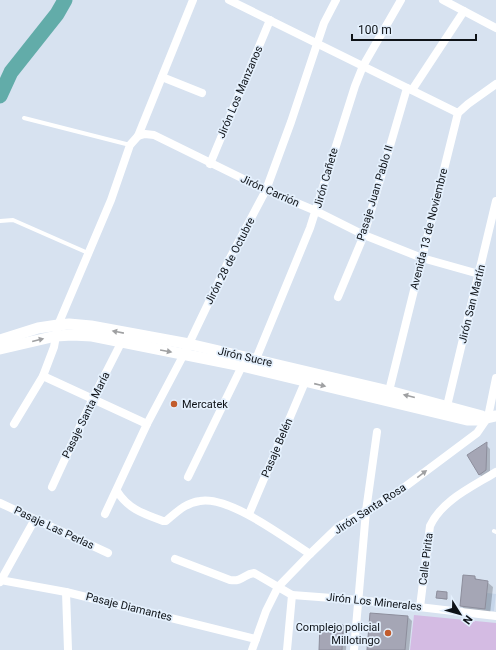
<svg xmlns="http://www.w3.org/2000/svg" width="496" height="650" viewBox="0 0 496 650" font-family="Roboto,sans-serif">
	<rect width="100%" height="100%" fill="#d7e2f0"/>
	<path fill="#c5d5e9" d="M487,593L496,594L494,611L485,610Z"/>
	<path fill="#d4bbe3" d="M414,615L496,623V650H410Z"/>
	<g fill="#0003">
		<path d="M486,445L490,449V474L483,478L479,474Z"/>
		<path d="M475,577L478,581L487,582L493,587L490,614L467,611L461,606Z"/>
		<path d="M447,593V600L437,598Z"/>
		<path d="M408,617L412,621L409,650H368Z"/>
		<path d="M342,626L347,630L346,650H321Z"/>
	</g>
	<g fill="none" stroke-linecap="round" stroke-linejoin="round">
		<path stroke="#62aca9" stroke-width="15" d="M0,96L11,72L57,14L65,0"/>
	</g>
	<g fill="#a5a6b5" stroke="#8d8e9c">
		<path d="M487,442L486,470L479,475L467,455Z"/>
		<path d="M463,575L475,576V579L488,581L485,609L460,606Z"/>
		<path d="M437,591L447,592V599L436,598Z"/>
		<path d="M370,613L408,616L405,650H367Z"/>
		<path d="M320,624L343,625L342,650H319Z"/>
	</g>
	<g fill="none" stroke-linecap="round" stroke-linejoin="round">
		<g stroke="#fff" stroke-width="4">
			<path d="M24,118L130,145"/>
			<path d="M0,221L13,220L88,253"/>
			<path d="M494,531L496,532"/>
		</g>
		<g stroke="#fff" stroke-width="8">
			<path d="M229,0L458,113"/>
			<path d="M443,0L496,28"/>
			<path d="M162,77L202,93"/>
			<path d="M412,90L464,11"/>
			<path d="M138,136L193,0"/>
			<path d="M210,164L270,20"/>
			<path d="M338,297L364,235L407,88"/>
			<path d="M256,359L310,228L355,86L363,66L401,0"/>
			<path d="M43,376L147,424"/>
			<path d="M389,391L458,113L468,104L496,84"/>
			<path d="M447,406L496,201"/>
			<path d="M14,424L43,376L54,347L58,325L111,200L130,145L138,136L145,134L154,135L266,190L316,211L364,235L422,258L479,274"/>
			<path d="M188,477L242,366"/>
			<path d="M52,487L93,398L121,343"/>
			<path d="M117,491C128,509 144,514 163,521H166C177,512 185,503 200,501C230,496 285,538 310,554"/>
			<path d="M0,503L108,553"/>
			<path d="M105,514L147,424L184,354L230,258L266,190L291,122L324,23L336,0"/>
			<path d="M249,514L305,382"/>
			<path d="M175,559L230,580C243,582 244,574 254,573L292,595L359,600L496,616"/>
			<path d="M0,580L66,592L256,639"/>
			<path d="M0,582L35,519"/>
			<path d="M66,592L68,650"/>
			<path d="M420,607L430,526C442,500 472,487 496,472"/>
			<path d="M252,650L266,611L278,587L310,554L338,527L398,492L477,433L488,417L496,378"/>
			<path d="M287,650L292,595"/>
			<path d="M354,650L366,511L377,432"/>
		</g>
		<g stroke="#fff" stroke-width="11">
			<path d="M0,340L38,328L58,325L69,324L91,326L189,344L389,391L482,416"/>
			<path d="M0,349L56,336L72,335L92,336L242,366L467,420H477L496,416"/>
		</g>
	</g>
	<defs><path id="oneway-solid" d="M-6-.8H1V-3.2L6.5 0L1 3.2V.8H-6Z"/></defs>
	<g fill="#9fa0a2">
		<use href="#oneway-solid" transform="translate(118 332) rotate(-169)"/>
		<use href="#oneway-solid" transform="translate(38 340) rotate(-14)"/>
		<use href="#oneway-solid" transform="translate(166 351) rotate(10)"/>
		<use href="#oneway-solid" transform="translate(320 385) rotate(13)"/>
		<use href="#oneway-solid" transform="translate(409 396) rotate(-166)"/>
		<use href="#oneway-solid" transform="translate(422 474) rotate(-37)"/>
	</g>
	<g fill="#c25c2d" stroke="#e4f0fd" stroke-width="1.5">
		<circle cx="174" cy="404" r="4"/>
		<circle cx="388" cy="633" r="4"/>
	</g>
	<g text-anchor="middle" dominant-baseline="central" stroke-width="3.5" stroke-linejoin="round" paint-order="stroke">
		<g font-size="11" fill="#0e1217" stroke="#e4f0fd">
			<text transform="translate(240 92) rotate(-67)">Jirón Los Manzanos</text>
			<text transform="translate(326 178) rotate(-74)">Jirón Cañete</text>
			<text transform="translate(270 191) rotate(24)">Jirón Carrión</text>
			<text transform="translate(375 193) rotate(-73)">Pasaje Juan Pablo II</text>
			<text transform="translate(429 229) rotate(-76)">Avenida 13 de Noviembre</text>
			<text transform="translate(230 261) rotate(-63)">Jirón 28 de Octubre</text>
			<text transform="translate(472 304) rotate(-76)">Jirón San Martín</text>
			<text transform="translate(245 357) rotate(13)">Jirón Sucre</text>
			<text transform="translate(86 415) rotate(-64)">Pasaje Santa María</text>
			<text transform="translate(277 448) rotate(-67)">Pasaje Belén</text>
			<text transform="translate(370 509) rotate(-33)">Jirón Santa Rosa</text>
			<text transform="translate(54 528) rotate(25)">Pasaje Las Perlas</text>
			<text transform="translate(426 559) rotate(-83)">Calle Pirita</text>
			<text transform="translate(374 602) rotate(6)">Jirón Los Minerales</text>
			<text transform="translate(129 607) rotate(14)">Pasaje Diamantes</text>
		</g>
		<g font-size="11" fill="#0e1217" stroke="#e4f0fd" text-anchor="start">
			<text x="182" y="404">Mercatek</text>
			<text x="380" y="627" text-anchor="end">Complejo policial<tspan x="380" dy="13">Millotingo</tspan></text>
		</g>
	</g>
	<g transform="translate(460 614) rotate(127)" stroke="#e4f0fd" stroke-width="3" paint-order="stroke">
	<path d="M0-3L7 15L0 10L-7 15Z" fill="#0e1217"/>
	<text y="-6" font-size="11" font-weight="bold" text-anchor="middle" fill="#0e1217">N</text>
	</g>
	<path d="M352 34v6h124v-6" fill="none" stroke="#0e1217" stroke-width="2"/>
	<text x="358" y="34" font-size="12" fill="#0e1217" stroke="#e4f0fd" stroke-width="3" paint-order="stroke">100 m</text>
</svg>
